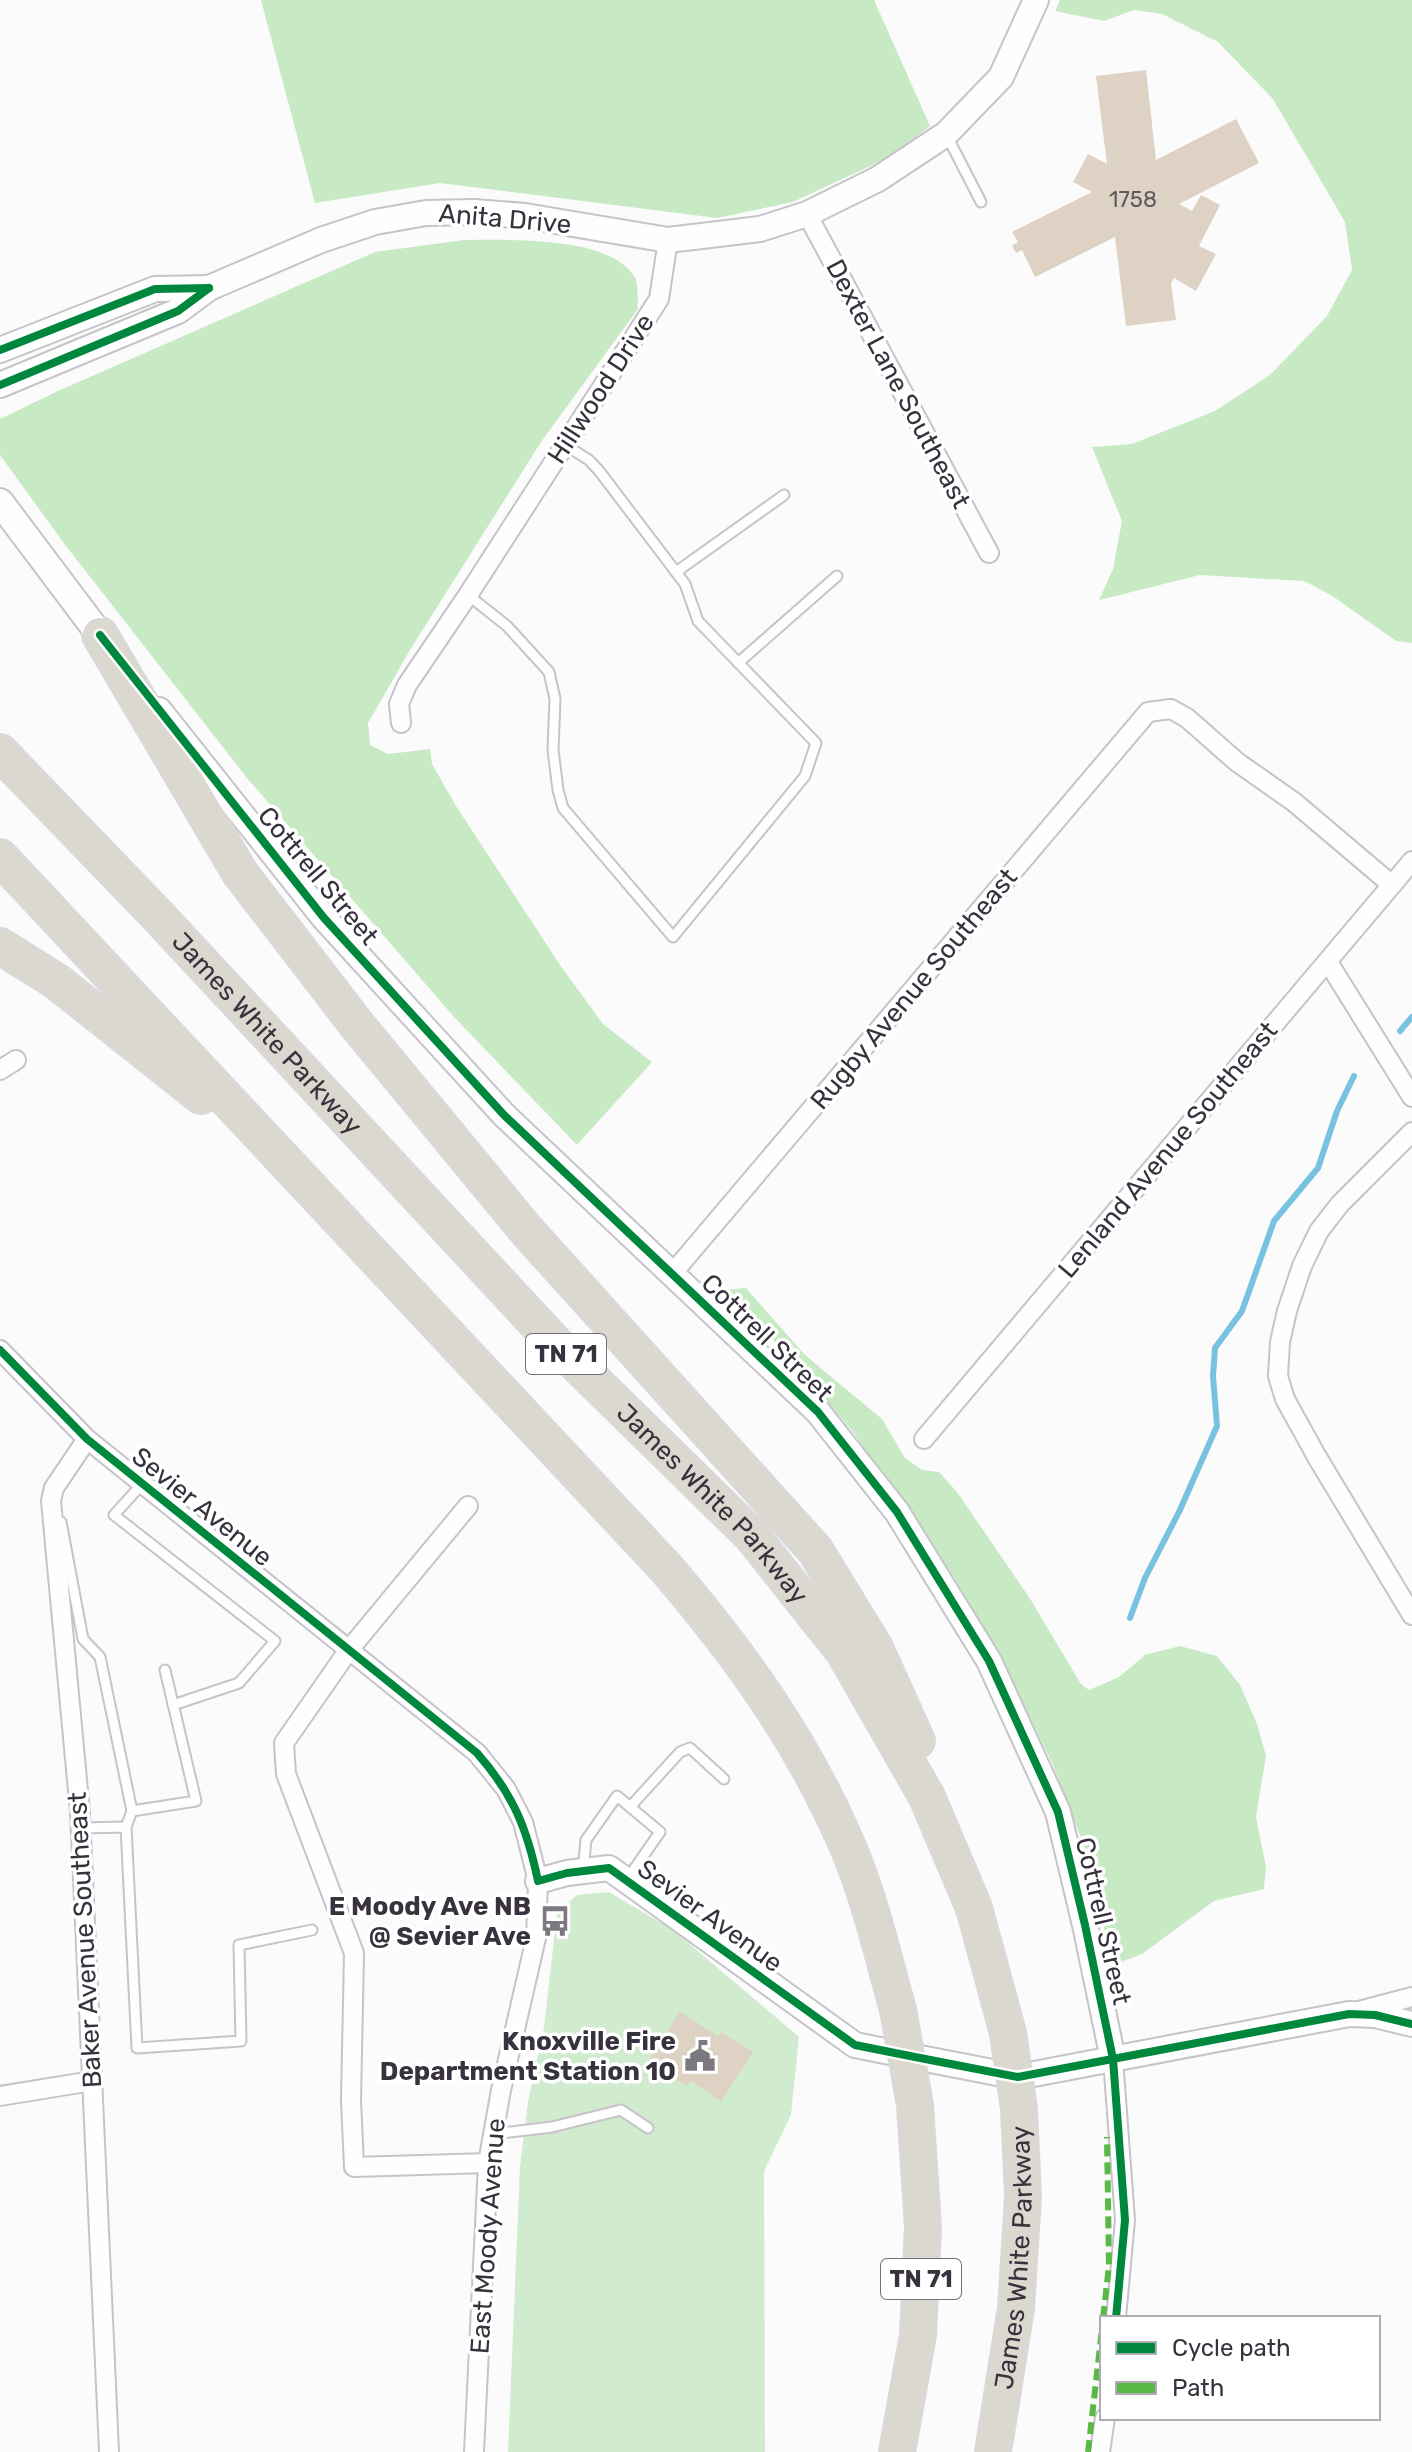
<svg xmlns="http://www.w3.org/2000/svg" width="1412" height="2452" viewBox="0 0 1412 2452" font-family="Rubik,sans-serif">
	<rect width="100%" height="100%" fill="#fbfbfb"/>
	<path fill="#d0ebce" d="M609,1892L673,1930L799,2037L791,2115L764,2171L765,2452H508L520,2167L528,2102L544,2028L557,1913L577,1895Z"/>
	<g fill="#c7eac5">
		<path d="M261,0H874L930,126L894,155L793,202L717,218L440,183L315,203Z"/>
		<path d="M1060,0H1412V643L1396,641L1331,595L1304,581L1200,575L1099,600L1113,569L1122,521L1092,447L1132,444L1215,411L1270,375L1327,316L1352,270L1345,222L1273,99L1218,42L1162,14L1134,10L1104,21L1055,11Z"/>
		<path d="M464,240C507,240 612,235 635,278C639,286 637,300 638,309L541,442L410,650L368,723L370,745L388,754L430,749L432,764L456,806L560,965L603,1024L652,1062L577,1145L455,1018L247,778L66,546L0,455V419L58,391L375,252Z"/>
		<path d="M746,1288L805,1355L882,1419L905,1458L922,1470L939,1472L957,1492L1029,1597L1081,1684L1089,1690L1119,1677L1145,1655L1180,1646L1217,1656L1240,1685L1257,1724L1266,1756L1256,1817L1266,1867L1264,1889L1214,1901L1142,1954L1113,1965L1084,1846L1053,1765L1007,1670L954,1577L853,1432L789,1356L723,1290Z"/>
	</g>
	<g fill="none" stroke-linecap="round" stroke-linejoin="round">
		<g stroke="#77c2e0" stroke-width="6">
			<path d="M1400,1031L1412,1017"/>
			<path d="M1130,1618L1145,1578L1179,1512L1217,1426L1213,1376L1215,1348L1242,1311L1274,1221L1318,1168L1337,1111L1354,1076"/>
		</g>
	</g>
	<g fill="#ddd2c4">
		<path d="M1146,70L1156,160L1236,119L1259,163L1179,204L1192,211L1201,195L1220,205L1199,246L1216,254L1196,291L1174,278L1171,283L1176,320L1126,326L1115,237L1035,277L1022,250L1016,253L1012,246L1018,242L1012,232L1092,192L1073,182L1088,154L1107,164L1096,76Z"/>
		<path d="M680,2012L718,2036L721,2032L753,2052L721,2101L691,2081L687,2086L648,2061Z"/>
	</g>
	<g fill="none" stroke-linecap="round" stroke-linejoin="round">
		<defs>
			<g id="service">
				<path d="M946,134L981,202"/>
				<path d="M676,572L784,495"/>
				<path d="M468,595L507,626L549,672L555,699L553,750L558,790L563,808L673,937L805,776L816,743L698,621L685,584L600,472L589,460L565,445"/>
				<path d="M738,663L837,576"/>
				<path d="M142,1484L114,1515L275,1641L239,1683L173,1705"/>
				<path d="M61,1522L83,1639L100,1657L132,1811"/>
				<path d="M630,1807L680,1752L690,1748L724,1779"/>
				<path d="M126,1827L132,1811L196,1801L165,1670"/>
				<path d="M81,1828L126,1827L137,2048L241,2041L239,1945L312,1930"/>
				<path d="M583,1871L586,1840L617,1796L660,1832L628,1878"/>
				<path d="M493,2134L552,2127L621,2110L648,2128"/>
			</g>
			<g id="minor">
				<path d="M807,214L989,553"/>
				<path d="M401,723L399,704L407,685L468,595L659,299L668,240"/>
				<path d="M1328,962L1412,1097"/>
				<path d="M0,1070L16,1060"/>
				<path d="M1412,1132L1340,1204L1319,1231L1302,1266L1287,1311L1280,1342L1278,1376L1285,1399L1317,1457L1412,1615"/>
				<path d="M671,1275L1148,712L1171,709L1187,718L1237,762L1294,802L1392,885"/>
				<path d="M0,1350L87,1439L477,1753L506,1789L523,1822L538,1881L536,1938L501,2090L488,2163L474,2452"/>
				<path d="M87,1439L54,1488L51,1501L80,1812L109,2452"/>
				<path d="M924,1439L1412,861"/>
				<path d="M468,1506L348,1651L284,1743L286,1774L354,1953L351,2100L354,2167L488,2163"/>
				<path d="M1359,2011L1412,1997"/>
				<path d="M1113,2059L1125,2220L1116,2318"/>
				<path d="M0,2096L92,2081"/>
				<path d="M1100,2452L1105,2418"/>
			</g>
			<g id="tertiary">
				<path d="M0,350L155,289L209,288"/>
				<path d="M0,385L178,311L209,288L321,240L375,222L426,213L474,212L525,216L668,240L760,229L807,214L878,179L946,134L1001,77L1036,0"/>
				<path d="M159,710L324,918L504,1115L818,1412L897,1512L989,1661L1058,1812L1085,1925L1113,2059"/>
				<path d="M538,1881L567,1873L609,1868L855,2045L915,2057L1018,2077L1349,2014L1375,2015L1412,2024"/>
			</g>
			<path id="secondary" d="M0,502L100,635"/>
			<g id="motorway">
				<path d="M100,635L240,873L357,1025L527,1231L815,1550L875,1648L917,1741"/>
				<path id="s1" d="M0,752L159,917L554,1342L752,1536L844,1652L927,1797L974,1908L1008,2033"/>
				<path d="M0,857L666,1568C740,1654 803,1742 848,1847C870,1899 883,1956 898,2010"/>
				<path d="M0,946L56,981L201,1096"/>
				<path d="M897,2452L918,2335L923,2227L915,2105"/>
				<path id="s2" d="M993,2452L1016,2308L1023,2197L1019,2109"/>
			</g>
		</defs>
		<use href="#service" stroke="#c6c3c9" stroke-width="13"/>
		<use href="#minor" stroke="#c6c3c9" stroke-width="22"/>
		<use href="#tertiary" stroke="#c6c3c9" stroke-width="28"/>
		<use href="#secondary" stroke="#c6c3c9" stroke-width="30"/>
		<use href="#motorway" stroke="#d9d8da" stroke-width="38"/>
		<use href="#service" stroke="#fefefe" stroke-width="9"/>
		<use href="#minor" stroke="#fefefe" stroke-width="18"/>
		<use href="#tertiary" stroke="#fefefe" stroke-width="24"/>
		<use href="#secondary" stroke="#fefefe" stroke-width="26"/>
		<use href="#motorway" stroke="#dad8cf" stroke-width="34"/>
		<defs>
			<g id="motorway-bridge">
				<path d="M898,2010L915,2105"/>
				<path d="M1008,2033L1019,2109"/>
			</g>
		</defs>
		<use href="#motorway-bridge" stroke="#d9d8da" stroke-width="38" stroke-linecap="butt"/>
		<use href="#motorway-bridge" stroke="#dad8cf" stroke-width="34"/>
		<g stroke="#58b947" stroke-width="6" stroke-dasharray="12 6" stroke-linecap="butt">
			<path d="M1103,2318L1109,2266L1107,2137"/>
			<path d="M1088,2452L1102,2329"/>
		</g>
		<defs>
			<g id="cycleway">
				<path d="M0,350L155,289L209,288"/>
				<path d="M0,385L178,311L209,288"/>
				<path d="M100,635L324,918L504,1115L818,1412L897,1512L989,1661L1058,1812L1085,1925L1113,2059L1125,2220L1116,2318"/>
				<path d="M0,1350L87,1439L477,1753C513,1794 527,1828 538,1881L567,1873L609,1868L855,2045L915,2057L1018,2077L1349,2014L1375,2015L1412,2024"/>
			</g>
		</defs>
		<use href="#cycleway" stroke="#fff" stroke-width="13"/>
		<use href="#cycleway" stroke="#00873e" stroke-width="8"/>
	</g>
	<defs>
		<symbol id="bus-bare" viewBox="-9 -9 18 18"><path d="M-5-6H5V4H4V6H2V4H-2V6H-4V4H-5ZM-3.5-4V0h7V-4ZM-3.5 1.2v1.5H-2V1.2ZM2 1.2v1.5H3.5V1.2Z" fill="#7c7880" stroke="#fff" stroke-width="2.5" paint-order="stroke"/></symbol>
		<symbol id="civic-bare" viewBox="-9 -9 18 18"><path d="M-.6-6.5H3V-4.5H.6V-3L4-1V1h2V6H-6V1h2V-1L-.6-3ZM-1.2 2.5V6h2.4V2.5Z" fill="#7c7880" stroke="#fff" stroke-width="2.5" paint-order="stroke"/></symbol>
	</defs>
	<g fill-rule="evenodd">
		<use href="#bus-bare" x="533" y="1899" width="44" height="44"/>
		<use href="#civic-bare" x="678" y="2034" width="44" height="44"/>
	</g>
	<g text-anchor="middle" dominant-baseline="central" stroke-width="7" stroke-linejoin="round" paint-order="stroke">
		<g font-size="22" fill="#605a5f">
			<text x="1133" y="199">1758</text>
		</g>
		<g fill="#fff" stroke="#737077" stroke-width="2">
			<rect x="526" y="1334" width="80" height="40" rx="6"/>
			<rect x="881" y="2259" width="80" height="40" rx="6"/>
		</g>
		<g font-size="24" font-weight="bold" fill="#37323d">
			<text x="566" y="1354">TN 71</text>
			<text x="921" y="2279">TN 71</text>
		</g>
		<g font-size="26" fill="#37323d" stroke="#fff">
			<text transform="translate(505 219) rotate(5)">Anita Drive</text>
			<text transform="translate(898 384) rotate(62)">Dexter Lane Southeast</text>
			<text transform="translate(601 389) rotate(-57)">Hillwood Drive</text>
			<text transform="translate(318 876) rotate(50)">Cottrell Street</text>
			<text transform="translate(914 989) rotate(-50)">Rugby Avenue Southeast</text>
			<text stroke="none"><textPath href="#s1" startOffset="388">James White Parkway</textPath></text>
			<text transform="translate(1168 1150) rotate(-50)">Lenland Avenue Southeast</text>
			<text transform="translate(767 1338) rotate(44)">Cottrell Street</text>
			<text stroke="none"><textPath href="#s1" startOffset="1036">James White Parkway</textPath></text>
			<text transform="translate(202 1507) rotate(39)">Sevier Avenue</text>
			<text transform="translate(710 1916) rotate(36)">Sevier Avenue</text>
			<text transform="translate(1103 1921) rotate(77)">Cottrell Street</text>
			<text transform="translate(85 1940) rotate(-93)">Baker Avenue Southeast</text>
			<text transform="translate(488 2236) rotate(-86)">East Moody Avenue</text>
			<text stroke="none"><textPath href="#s2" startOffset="196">James White Parkway</textPath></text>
		</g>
		<g font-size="26" font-weight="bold" fill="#37323d" stroke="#fff" text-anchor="end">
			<text x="531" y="1906">E Moody Ave NB<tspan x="531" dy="30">@ Sevier Ave</tspan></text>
			<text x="676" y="2041">Knoxville Fire<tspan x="676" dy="30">Department Station 10</tspan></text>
		</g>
	</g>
	<rect x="1100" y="2316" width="280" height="104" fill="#ffffff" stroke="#afadb1" stroke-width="2"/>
	<rect x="1116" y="2342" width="40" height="12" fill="#00873e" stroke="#afadb1" stroke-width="2"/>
	<text x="1172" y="2356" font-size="24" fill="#37323d">Cycle path</text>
	<rect x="1116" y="2382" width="40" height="12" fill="#58b947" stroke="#afadb1" stroke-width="2"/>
	<text x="1172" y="2396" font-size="24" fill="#37323d">Path</text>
</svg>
